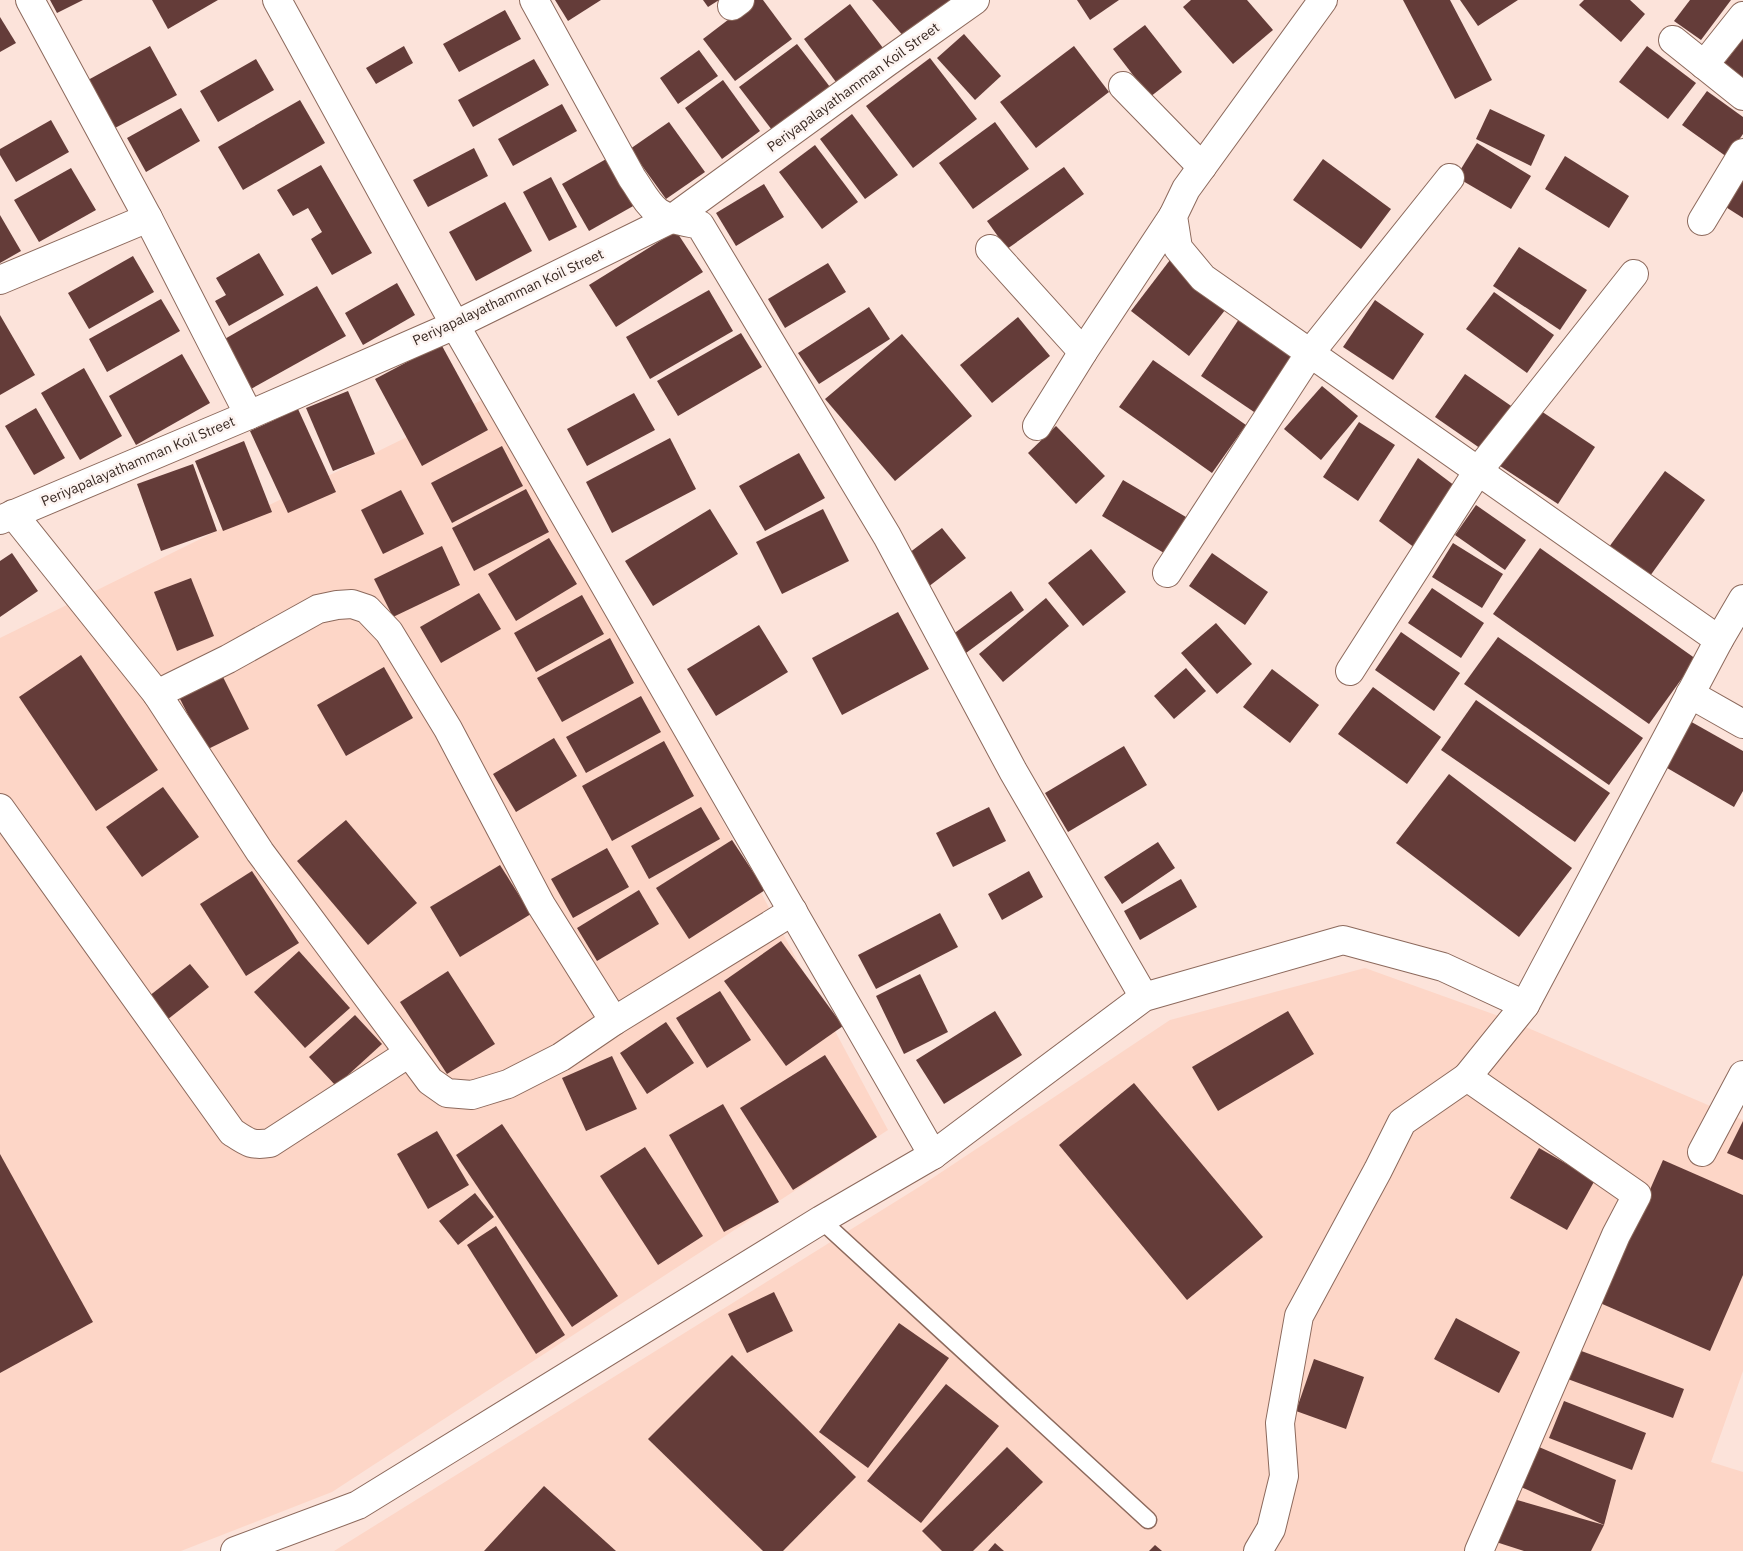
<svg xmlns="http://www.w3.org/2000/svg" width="1743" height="1551" viewBox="0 0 1743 1551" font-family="'IBM Plex Sans',sans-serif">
	<rect width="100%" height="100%" fill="#fce3da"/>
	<g fill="#fdd6c7">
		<path d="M494,394L888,1130L332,1492L181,1551H0V638Z"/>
		<path d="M1365,968L1507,1019L1743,1120V1371L1711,1462L1743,1472V1551H334L919,1187L1170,1020Z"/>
	</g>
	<g fill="#643c39">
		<path d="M50,0H83L57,13Z"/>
		<path d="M152,0H218L168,29Z"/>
		<path d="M555,0H601L568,21Z"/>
		<path d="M703,0H719L708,7Z"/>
		<path d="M754,0H763L792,39L735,81L703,39Z"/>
		<path d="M872,0H950L905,38Z"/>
		<path d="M1077,0H1119L1090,20Z"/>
		<path d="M1191,0H1247L1273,30L1233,64L1183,7Z"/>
		<path d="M1403,0H1450L1492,80L1455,99Z"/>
		<path d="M1460,0H1518L1478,26Z"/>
		<path d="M1584,0H1630L1645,14L1621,42L1579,5Z"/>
		<path d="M1690,0H1731L1701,40L1674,21Z"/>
		<path d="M850,4L883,48L836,82L804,39Z"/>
		<path d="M505,10L521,39L459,72L443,44Z"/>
		<path d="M0,17L16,43L0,52Z"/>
		<path d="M1145,25L1182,72L1150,97L1113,49Z"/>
		<path d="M964,34L1001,76L975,100L937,58Z"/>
		<path d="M1743,39V82L1722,66Z"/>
		<path d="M797,44L830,87L772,130L739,87Z"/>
		<path d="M150,46L177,95L115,128L88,80Z"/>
		<path d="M404,46L413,63L376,84L366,68Z"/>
		<path d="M1074,46L1109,92L1036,148L1000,102Z"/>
		<path d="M1647,46L1696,83L1668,119L1619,82Z"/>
		<path d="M699,50L718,76L678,104L660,78Z"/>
		<path d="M930,58L977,119L913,168L866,106Z"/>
		<path d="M256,59L274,90L218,122L200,91Z"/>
		<path d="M534,59L549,85L473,127L458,100Z"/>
		<path d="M723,80L760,131L722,159L685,108Z"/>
		<path d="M1707,91L1743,117V134L1727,157L1682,125Z"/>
		<path d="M300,100L325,143L243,190L218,147Z"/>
		<path d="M562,104L577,131L513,166L498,139Z"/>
		<path d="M181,108L200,141L146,172L127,138Z"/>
		<path d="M1490,109L1545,135L1531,166L1476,139Z"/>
		<path d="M852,114L898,175L865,199L820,139Z"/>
		<path d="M51,120L69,152L16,182L0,155V149Z"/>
		<path d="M669,122L705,172L666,199L630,149Z"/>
		<path d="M995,122L1029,169L973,209L939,163Z"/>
		<path d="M1477,143L1531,176L1511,209L1456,177Z"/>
		<path d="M815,145L858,202L822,229L779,172Z"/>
		<path d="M474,148L488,176L428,207L413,180Z"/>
		<path d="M1565,156L1629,196L1609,228L1545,189Z"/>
		<path d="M608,158L635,205L589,231L562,184Z"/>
		<path d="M1323,159L1391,209L1361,249L1293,200Z"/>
		<path d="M321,165L372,253L332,275L311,239L322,232L308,208L293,216L277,190Z"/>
		<path d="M1064,167L1084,194L1007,249L987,221Z"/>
		<path d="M71,168L96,210L39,242L14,200Z"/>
		<path d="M1743,170V218L1721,204Z"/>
		<path d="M551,177L577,227L549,241L523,192Z"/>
		<path d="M764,184L784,217L736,246L716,213Z"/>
		<path d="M505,202L532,251L476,281L449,232Z"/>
		<path d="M0,215L21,251L0,263Z"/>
		<path d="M676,231L703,272L616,327L589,285Z"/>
		<path d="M1519,247L1587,290L1560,330L1493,286Z"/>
		<path d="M259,253L284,295L229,326L215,301L226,295L216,278Z"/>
		<path d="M133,256L154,292L89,329L68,293Z"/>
		<path d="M1170,260L1229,305L1189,356L1131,311Z"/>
		<path d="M828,263L846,292L785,328L768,299Z"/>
		<path d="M397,283L415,315L363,345L345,313Z"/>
		<path d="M317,286L346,336L251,389L223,340Z"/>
		<path d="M709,290L733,331L650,379L626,337Z"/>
		<path d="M1494,292L1554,335L1527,373L1466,329Z"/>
		<path d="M161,299L180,331L107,372L89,339Z"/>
		<path d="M1375,300L1424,334L1393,380L1343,347Z"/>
		<path d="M869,307L890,339L819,384L798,353Z"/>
		<path d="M0,315L35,375L0,395Z"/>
		<path d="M1018,317L1050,356L992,403L960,365Z"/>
		<path d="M1239,319L1296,356L1257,414L1201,376Z"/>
		<path d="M741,333L762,367L678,416L657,381Z"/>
		<path d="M902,334L972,416L895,481L825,399Z"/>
		<path d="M441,344L488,430L422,466L375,379Z"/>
		<path d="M182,354L210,403L136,445L109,396Z"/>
		<path d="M1153,360L1246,425L1212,473L1119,407Z"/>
		<path d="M84,368L122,436L80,460L41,393Z"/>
		<path d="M1465,374L1517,410L1487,453L1435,417Z"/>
		<path d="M1322,386L1358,416L1321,460L1284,429Z"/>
		<path d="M348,391L375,454L333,471L306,408Z"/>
		<path d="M634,393L655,430L587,466L567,429Z"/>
		<path d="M36,408L65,458L34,475L5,426Z"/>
		<path d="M298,409L336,492L288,513L250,431Z"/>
		<path d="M1538,409L1595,447L1558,504L1500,466Z"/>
		<path d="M1359,422L1395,445L1358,501L1323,477Z"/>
		<path d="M1056,426L1105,476L1076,504L1028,453Z"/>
		<path d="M670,438L696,489L612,533L586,482Z"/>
		<path d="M244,441L272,512L223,531L195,461Z"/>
		<path d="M502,446L523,486L452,523L431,483Z"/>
		<path d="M799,453L825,498L765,531L739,486Z"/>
		<path d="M1418,458L1463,492L1419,551L1379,521Z"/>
		<path d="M193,464L217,531L161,551L137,484Z"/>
		<path d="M1665,471L1705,500L1650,576L1609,547Z"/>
		<path d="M1123,480L1186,517L1164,553L1102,516Z"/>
		<path d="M526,489L549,532L474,571L452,528Z"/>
		<path d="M401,490L424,534L383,554L361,510Z"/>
		<path d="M1476,505L1526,540L1505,570L1455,535Z"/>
		<path d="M710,509L738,554L653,606L625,561Z"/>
		<path d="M823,509L849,561L782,594L756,542Z"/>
		<path d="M942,528L966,558L928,587L905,556Z"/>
		<path d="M549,538L577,584L516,621L488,574Z"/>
		<path d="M1453,543L1503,574L1482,608L1432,577Z"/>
		<path d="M442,546L460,585L393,617L374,579Z"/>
		<path d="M1540,548L1696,659L1649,724L1493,614Z"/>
		<path d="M1091,549L1126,592L1083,626L1048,583Z"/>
		<path d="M12,553L38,591L0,617V561Z"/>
		<path d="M1212,553L1268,592L1245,625L1189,586Z"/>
		<path d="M191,578L214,636L177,651L154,592Z"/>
		<path d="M1432,588L1484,623L1461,658L1408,623Z"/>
		<path d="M1011,591L1024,610L966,653L952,635Z"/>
		<path d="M479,593L501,629L441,663L420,627Z"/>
		<path d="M582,595L604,634L536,672L514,633Z"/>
		<path d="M1046,598L1069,626L1003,682L979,654Z"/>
		<path d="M898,612L929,669L842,715L812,658Z"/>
		<path d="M1216,623L1252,664L1217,694L1181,653Z"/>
		<path d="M759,625L788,672L716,716L687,669Z"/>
		<path d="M1401,632L1460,673L1434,711L1375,670Z"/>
		<path d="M1498,637L1643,738L1609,785L1464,684Z"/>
		<path d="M610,638L634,683L562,722L537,678Z"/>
		<path d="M81,655L158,770L96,811L19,697Z"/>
		<path d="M384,667L413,718L346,756L317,705Z"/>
		<path d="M1186,668L1206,691L1174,719L1154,696Z"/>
		<path d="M1272,669L1319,705L1290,743L1243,707Z"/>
		<path d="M222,675L249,729L206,750L179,697Z"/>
		<path d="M1373,687L1441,737L1407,784L1338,734Z"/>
		<path d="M641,696L661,732L586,773L566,737Z"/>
		<path d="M1476,700L1610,793L1575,842L1441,750Z"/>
		<path d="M1688,720L1743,751V791L1734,807L1662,765Z"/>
		<path d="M554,738L577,776L516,812L493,774Z"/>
		<path d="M664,741L694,796L612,841L582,786Z"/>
		<path d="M1124,746L1147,785L1068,832L1045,793Z"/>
		<path d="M1449,774L1572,868L1519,937L1396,843Z"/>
		<path d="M163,787L199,837L142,877L106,827Z"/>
		<path d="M701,807L720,839L649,879L631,846Z"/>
		<path d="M989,807L1006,841L953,867L936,833Z"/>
		<path d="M346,820L417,903L368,945L297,861Z"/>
		<path d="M732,840L765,890L689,939L656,888Z"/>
		<path d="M1158,842L1175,868L1122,904L1104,877Z"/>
		<path d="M607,848L629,887L573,918L551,879Z"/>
		<path d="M500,865L531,914L460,957L430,907Z"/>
		<path d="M252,871L299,943L246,976L200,904Z"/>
		<path d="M1029,871L1043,897L1002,920L988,894Z"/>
		<path d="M1181,879L1197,907L1140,940L1124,911Z"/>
		<path d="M639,890L659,924L597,961L577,928Z"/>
		<path d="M940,913L958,947L876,989L858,955Z"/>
		<path d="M781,941L843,1026L786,1066L724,981Z"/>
		<path d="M299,951L350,1008L305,1048L254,992Z"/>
		<path d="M190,964L209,987L163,1023L144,1000Z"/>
		<path d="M448,971L495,1044L447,1074L400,1002Z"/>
		<path d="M920,974L948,1032L904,1054L876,996Z"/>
		<path d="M720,991L751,1040L707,1068L676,1018Z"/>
		<path d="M995,1011L1022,1055L944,1104L916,1060Z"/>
		<path d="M1288,1011L1314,1054L1218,1111L1192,1067Z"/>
		<path d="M355,1015L382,1044L336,1086L309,1057Z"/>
		<path d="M666,1022L694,1063L647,1094L620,1053Z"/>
		<path d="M825,1055L877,1137L793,1190L740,1108Z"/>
		<path d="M612,1056L637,1109L586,1131L562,1078Z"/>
		<path d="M1134,1083L1263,1237L1187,1300L1059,1145Z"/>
		<path d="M723,1104L779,1202L724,1232L669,1135Z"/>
		<path d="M1743,1121V1160L1727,1153Z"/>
		<path d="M502,1124L618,1296L572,1327L456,1155Z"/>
		<path d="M437,1131L469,1185L428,1209L397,1154Z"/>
		<path d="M645,1147L703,1236L658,1265L600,1176Z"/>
		<path d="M1539,1148L1595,1180L1567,1230L1510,1198Z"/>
		<path d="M0,1154L93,1322L0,1373Z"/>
		<path d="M1663,1160L1743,1195V1275L1710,1351L1600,1303Z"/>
		<path d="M475,1193L494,1217L458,1245L439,1221Z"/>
		<path d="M496,1226L565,1335L536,1354L467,1245Z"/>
		<path d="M774,1292L793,1331L747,1353L728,1314Z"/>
		<path d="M1456,1318L1520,1352L1499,1393L1434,1359Z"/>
		<path d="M899,1323L949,1358L868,1468L819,1432Z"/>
		<path d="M1576,1349L1684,1389L1673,1418L1565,1378Z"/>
		<path d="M732,1355L856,1477L783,1551H763L648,1439Z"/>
		<path d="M1314,1359L1364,1377L1346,1429L1296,1411Z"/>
		<path d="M946,1384L999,1426L921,1523L867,1481Z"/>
		<path d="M1564,1401L1646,1433L1632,1470L1549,1438Z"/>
		<path d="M1007,1447L1043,1482L973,1551H942L922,1531Z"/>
		<path d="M1539,1447L1616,1480L1604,1525L1521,1487Z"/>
		<path d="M544,1486L616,1551H484Z"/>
		<path d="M1510,1498L1604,1525L1591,1551H1524L1496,1542Z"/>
		<path d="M995,1543L1004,1551H988Z"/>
		<path d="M1155,1545L1162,1551H1149Z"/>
	</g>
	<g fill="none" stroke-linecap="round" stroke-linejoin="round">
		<defs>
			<path id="lane" d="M821,1220L1148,1520"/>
			<g id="street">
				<path d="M30,0L148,218L249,415"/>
				<path d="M277,0L455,325L933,1155"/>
				<path d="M534,0L632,178C640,189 647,204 658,212C669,220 687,222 700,225L887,536L1013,771L1144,997"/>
				<path d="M1323,0L1186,189L1173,216L1178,248L1203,278L1719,640"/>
				<path d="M732,6L740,0"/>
				<path d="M1673,40L1743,96"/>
				<path d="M1704,65L1743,16"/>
				<path d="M1123,86L1202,167"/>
				<path d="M1702,221L1743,153"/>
				<path d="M990,249L1083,352"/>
				<path d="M0,280L148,218"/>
				<path d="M1037,426L1083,352L1173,216"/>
				<path d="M13,514L157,694L260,852L430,1081L447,1093L472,1095L508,1084L561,1057L614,1021L793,911"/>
				<path d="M0,520L249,415L455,325L673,218L886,63L975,0"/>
				<path d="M1167,573L1310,353L1450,178"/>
				<path d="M1350,671L1478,471L1634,274"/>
				<path d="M157,694L228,659L318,609L337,605L352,604L367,609L389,632L448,729L541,905L614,1021"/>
				<path d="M1690,694L1743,724"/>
				<path d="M0,808L232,1132C247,1142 251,1146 270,1143L409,1053"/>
				<path d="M1702,1152L1743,1075"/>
				<path d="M1258,1551L1271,1529L1284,1476L1280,1423L1299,1316L1378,1170L1402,1122L1467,1077"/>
				<path d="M1479,1551L1616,1235L1637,1195L1467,1077L1525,1005"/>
			</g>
			<path id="secondary" d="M235,1551L358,1505L821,1220L933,1155L1144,997L1343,940L1443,967L1525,1005L1719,640L1743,599"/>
		</defs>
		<use href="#lane" stroke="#8c695c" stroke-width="19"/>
		<use href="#street" stroke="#8c695c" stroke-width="30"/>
		<use href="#secondary" stroke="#8c695c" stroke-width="30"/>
		<use href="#lane" stroke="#fff" stroke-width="16"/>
		<use href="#street" stroke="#fff" stroke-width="28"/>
		<use href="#secondary" stroke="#fff" stroke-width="28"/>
	</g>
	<g text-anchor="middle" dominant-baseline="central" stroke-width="5" stroke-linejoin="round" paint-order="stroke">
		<g font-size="14" fill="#382923" stroke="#fdf4f1">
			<text transform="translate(853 87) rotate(-36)">Periyapalayathamman Koil Street</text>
			<text transform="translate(508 297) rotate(-25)">Periyapalayathamman Koil Street</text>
			<text transform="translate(138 461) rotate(-23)">Periyapalayathamman Koil Street</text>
		</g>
	</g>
</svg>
